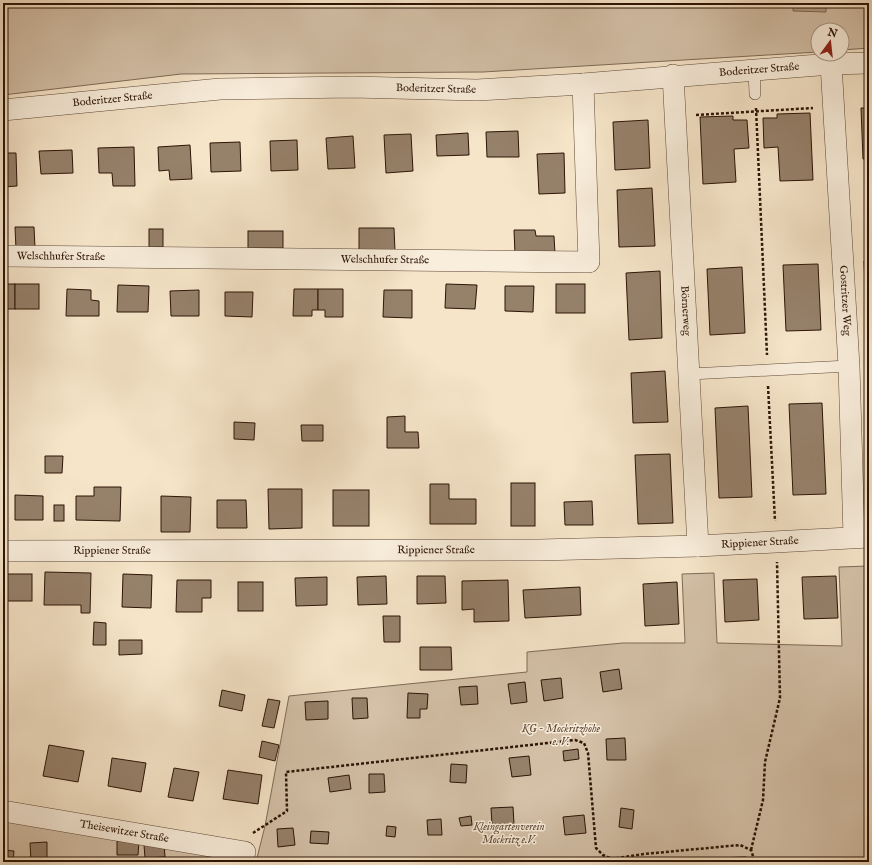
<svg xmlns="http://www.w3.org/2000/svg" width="872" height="865" viewBox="0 0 872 865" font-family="'IM FELL English',serif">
	<rect width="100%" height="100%" fill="#f6e5c9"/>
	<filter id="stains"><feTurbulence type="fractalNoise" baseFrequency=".005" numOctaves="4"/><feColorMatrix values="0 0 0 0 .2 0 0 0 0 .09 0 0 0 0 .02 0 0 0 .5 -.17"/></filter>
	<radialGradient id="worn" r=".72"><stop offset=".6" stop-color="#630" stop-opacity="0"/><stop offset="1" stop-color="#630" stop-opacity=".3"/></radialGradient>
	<g fill="#d4c1a8" stroke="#806a57">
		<path d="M3,3H869V48L842,50V30H818V52L483,72L181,74L3,95Z"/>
		<path d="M869,566V862H256L265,826L289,696L527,672V652L623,643H685L682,574L714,573L717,643L842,646L839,567Z"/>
		<path d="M3,817L245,862H3Z"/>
	</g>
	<path fill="#b29e87" stroke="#7d6753" d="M793,3H826V12L793,11Z"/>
	<g fill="#96816b" stroke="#2d1406">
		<path d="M861,108H869V159H863Z"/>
		<path d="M810,113L813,180L780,181L778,147L764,148L763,118H777V114Z"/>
		<path d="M733,116V120H747L749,148L734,149L736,182L703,184L700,117Z"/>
		<path d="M648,120L650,168L615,170L613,122Z"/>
		<path d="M518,131L519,157H487L486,132Z"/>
		<path d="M468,133L469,155L437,156L436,135Z"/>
		<path d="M411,134L413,171L386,173L384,135Z"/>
		<path d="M353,136L355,168L328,169L326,138Z"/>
		<path d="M297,140L298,170L271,171L270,141Z"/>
		<path d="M240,142L241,171L211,172L210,143Z"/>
		<path d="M190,145L192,179L170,180L169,170L159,171L158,147Z"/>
		<path d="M134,147L135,186H113L112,173H99L98,148Z"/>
		<path d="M72,150L73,173L41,174L39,151Z"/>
		<path d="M3,153H16L17,186L3,187Z"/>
		<path d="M564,153L565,193L539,194L537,154Z"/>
		<path d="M865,178H869V236H868Z"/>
		<path d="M652,188L655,246L619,247L617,190Z"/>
		<path d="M15,227H34L35,248L16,249Z"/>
		<path d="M359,228H394L395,251H359Z"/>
		<rect x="149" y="229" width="14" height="18"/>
		<path d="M514,230H535L536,236H554L555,254H515Z"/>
		<rect x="248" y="231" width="35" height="17"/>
		<path d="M864,261H869V309L866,310Z"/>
		<path d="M818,264L821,330L786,331L783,265Z"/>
		<path d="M742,267L745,333L710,335L707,269Z"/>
		<path d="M660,271L662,338L629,340L626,273Z"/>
		<rect x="3" y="284" width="12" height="25"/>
		<rect x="15" y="284" width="24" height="25"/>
		<path d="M446,284L477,285L475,309L445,308Z"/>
		<rect x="556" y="284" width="29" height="29"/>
		<path d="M118,285L149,286L148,312H117Z"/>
		<path d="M505,286H534L533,312L505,311Z"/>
		<path d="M67,289L91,290V300L99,301V316H66Z"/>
		<path d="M294,289H318V310H312V316H293Z"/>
		<path d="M318,289H343V317H325V310H318Z"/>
		<path d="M199,290V316H171L170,291Z"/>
		<path d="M384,290H412V318L383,317Z"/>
		<path d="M225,292H253L252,317L225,316Z"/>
		<path d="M867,341H869V398Z"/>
		<path d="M665,371L668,422L633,423L631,373Z"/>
		<path d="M822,403L826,494L793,495L789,404Z"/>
		<path d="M748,406L752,497L719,498L715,408Z"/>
		<path d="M405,416V432H418L419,448H387V417Z"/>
		<path d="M234,422L255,423L254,440L234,439Z"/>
		<path d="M301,425H323V441H302Z"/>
		<path d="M670,454L673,523L638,524L635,455Z"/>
		<path d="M45,456H63L62,473H45Z"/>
		<rect x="511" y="483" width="24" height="43"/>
		<path d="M430,484H449V499H476V524H430Z"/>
		<path d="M94,487H121L120,521L76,520V496H94Z"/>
		<path d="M268,489H302V528L269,529Z"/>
		<rect x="333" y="490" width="36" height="36"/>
		<path d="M15,495L43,496V520H15Z"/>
		<path d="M161,496L191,497L190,532H161Z"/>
		<path d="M217,500H246L247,528H217Z"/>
		<path d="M592,501L593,525H565L564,502Z"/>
		<rect x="54" y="505" width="10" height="16"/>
		<path d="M45,572L91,573L90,613H81V605H44Z"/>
		<rect x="3" y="574" width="29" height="27"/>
		<path d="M123,574L152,575L151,608L122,607Z"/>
		<path d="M386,576L387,604L358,605L357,577Z"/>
		<path d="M417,576H445L446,603L417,604Z"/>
		<path d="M836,576L838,618L804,619L802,577Z"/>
		<path d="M327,577V605L296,606L295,578Z"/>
		<path d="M757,579L759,620L725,622L723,580Z"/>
		<path d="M177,580H211V598H202V612H176Z"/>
		<path d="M508,580L509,621L474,622V609L462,610V581Z"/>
		<rect x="238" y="582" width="25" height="29"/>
		<path d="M677,582L679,624L645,626L643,584Z"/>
		<path d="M580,587L581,615L525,618L523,590Z"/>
		<path d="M383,616H400V642H384Z"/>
		<path d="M94,622L106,623V645H93Z"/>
		<path d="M119,640H142V654L119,655Z"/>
		<path d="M420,647H451L452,670H420Z"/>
		<path d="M619,669L622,689L603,692L600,672Z"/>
		<path d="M561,678L563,698L544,701L541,680Z"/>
		<path d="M525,682L527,702L511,704L508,684Z"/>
		<path d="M477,686L478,704L461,705L459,687Z"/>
		<path d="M222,690L245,695L242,711L219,706Z"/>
		<path d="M408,693L428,694L427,709H420V718H407Z"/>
		<path d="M352,698H367L368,718L353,719Z"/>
		<path d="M268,699L280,701L274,728L262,726Z"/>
		<path d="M328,701V719L306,720L305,702Z"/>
		<path d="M625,738L626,760H607L606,739Z"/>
		<path d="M262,741L279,745L275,761L259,757Z"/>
		<path d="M49,745L84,751L78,782L43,776Z"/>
		<path d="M578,749L579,759L564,761L563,751Z"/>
		<path d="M529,756L531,775L512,777L509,758Z"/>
		<path d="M112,758L146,763L141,792L108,786Z"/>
		<path d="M451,764L467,765L466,783L450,782Z"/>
		<path d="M174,768L199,772L193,801L168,797Z"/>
		<path d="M228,770L262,775L258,804L223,799Z"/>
		<path d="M369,774H384L385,792L369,793Z"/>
		<path d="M349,775L351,789L330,792L328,778Z"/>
		<path d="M513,807L514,824L492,825L491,808Z"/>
		<path d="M621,808L634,810L632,829L619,827Z"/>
		<path d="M584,815L586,833L565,835L563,817Z"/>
		<path d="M471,816L472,825L461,826L459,818Z"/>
		<path d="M441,819L442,835H428L427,820Z"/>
		<path d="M387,826L396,827L395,837L386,836Z"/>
		<path d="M293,828L295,845L278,847L277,829Z"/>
		<path d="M311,831L329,832L328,844L310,843Z"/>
		<path d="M117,841H139L138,855H117Z"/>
		<path d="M47,842V861L31,862L30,843Z"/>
		<path d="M164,844L165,857L145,858L144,845Z"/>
		<path d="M3,850L14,851L13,862H3Z"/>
		<path d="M746,857V862H715V858Z"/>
		<path d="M704,858L705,862H687V861Z"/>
	</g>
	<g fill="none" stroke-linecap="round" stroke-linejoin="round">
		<defs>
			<g id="lane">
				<path d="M754,70L755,94"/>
				<path d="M690,374L849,366"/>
			</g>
			<g id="street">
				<path id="s1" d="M831,64L849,366L854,537"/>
				<path id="s2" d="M673,75L698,546"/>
				<path id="s3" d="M3,110L220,89L352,87L477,90L583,84L831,64L869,63"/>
				<path id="s4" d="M3,256L589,262L583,84"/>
				<path id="s5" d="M3,551L539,550L698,546L869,537"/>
				<path id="s6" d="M3,811L245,852"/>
			</g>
		</defs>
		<use href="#lane" stroke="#5f4837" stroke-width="12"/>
		<use href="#street" stroke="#5f4837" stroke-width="22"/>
		<g stroke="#2d1406" stroke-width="2.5" stroke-dasharray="3 2" stroke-linecap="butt">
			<path d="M756,108L767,355"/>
			<path d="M696,115L813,108"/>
			<path d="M768,386L775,521"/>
			<path d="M253,833L287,811L286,772L575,740L584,743L588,753L596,848L603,855L612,859L644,854L740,845L751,850L755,862"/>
			<path d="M751,850L763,800L765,762L780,698L777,562"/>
			<path d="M521,862H535"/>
		</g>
		<use href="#lane" stroke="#f9eedc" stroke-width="11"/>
		<use href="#street" stroke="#f9eedc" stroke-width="21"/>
	</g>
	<g text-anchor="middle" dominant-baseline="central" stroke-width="3" stroke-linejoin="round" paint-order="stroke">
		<g font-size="11" fill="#2d1406" stroke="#f9eedc">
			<text stroke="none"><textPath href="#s3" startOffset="758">Boderitzer Straße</textPath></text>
			<text stroke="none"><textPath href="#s3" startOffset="434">Boderitzer Straße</textPath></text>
			<text stroke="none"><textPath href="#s3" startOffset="110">Boderitzer Straße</textPath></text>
			<text stroke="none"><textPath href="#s4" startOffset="58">Welschhufer Straße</textPath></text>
			<text stroke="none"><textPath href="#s4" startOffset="382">Welschhufer Straße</textPath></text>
			<text stroke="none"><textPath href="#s1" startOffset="237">Gostritzer Weg</textPath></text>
			<text stroke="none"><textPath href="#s2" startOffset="236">Börnerweg</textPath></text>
			<text stroke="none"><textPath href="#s5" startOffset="757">Rippiener Straße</textPath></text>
			<text stroke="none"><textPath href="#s5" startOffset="433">Rippiener Straße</textPath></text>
			<text stroke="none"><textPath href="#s5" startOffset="109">Rippiener Straße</textPath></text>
			<text stroke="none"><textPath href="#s6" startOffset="123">Theisewitzer Straße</textPath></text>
		</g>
		<g font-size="11" font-style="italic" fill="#5f4837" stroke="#f9eedc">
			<text x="561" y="729">KG - Mockritzhöhe<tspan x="561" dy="13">e. V.</tspan></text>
			<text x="509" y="827">Kleingartenverein<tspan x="509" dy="13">Mockritz e.V.</tspan></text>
		</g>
	</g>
	<rect width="872" height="865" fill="none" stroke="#f6e5c9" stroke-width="16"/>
	<rect x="4" y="4" width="864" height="857" fill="none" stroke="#2d1406" stroke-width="2"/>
	<rect x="8" y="8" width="856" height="849" fill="none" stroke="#2d1406"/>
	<g transform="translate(830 42) rotate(15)"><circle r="19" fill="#f9eedc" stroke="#a79786"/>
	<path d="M0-3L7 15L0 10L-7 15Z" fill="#8f2418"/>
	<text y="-6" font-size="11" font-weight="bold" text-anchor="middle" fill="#2d1406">N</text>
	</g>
	<rect width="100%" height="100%" filter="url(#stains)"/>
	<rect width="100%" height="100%" fill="url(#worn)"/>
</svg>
